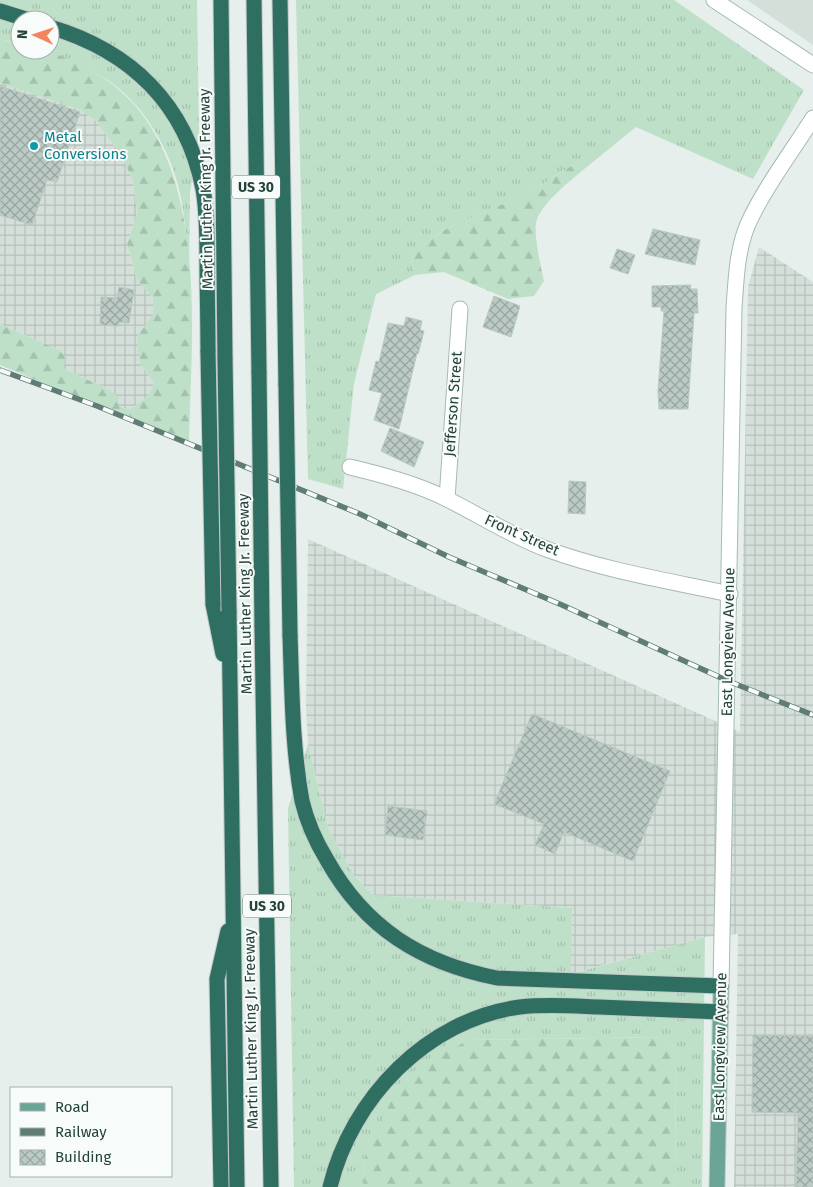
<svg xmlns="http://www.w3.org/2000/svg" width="813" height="1187" viewBox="0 0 813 1187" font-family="'Fira Sans',sans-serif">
	<defs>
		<pattern id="industrial-grid" width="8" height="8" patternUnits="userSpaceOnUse" patternTransform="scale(1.25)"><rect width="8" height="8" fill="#d4dfda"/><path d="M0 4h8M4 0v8" fill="none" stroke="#b6c1bc"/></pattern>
		<pattern id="grass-tufts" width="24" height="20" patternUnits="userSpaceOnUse" patternTransform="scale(1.25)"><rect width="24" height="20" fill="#bfe0c8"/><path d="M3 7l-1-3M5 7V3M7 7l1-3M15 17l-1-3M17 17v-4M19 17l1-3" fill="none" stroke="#a4c1ad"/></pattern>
		<pattern id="forest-firs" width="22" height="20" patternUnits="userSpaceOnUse" patternTransform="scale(1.25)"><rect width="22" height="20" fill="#bfe0c8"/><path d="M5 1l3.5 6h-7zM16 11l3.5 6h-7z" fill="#a4c1ad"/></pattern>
		<pattern id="building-cross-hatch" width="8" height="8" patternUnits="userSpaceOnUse" patternTransform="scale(1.25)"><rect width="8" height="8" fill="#bbcac4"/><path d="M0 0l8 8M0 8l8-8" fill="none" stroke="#98a6a0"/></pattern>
	</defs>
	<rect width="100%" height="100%" fill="#e6efeb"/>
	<path fill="#d4dfda" d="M747,0H813V45Z"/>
	<g fill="url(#industrial-grid)">
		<path d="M0,83L81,110L96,121L122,157L133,181L137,213L127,244L137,280L153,298V314L141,365L154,383L148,396L129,410L118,406L108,389L64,369L59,350L0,324Z"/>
		<path d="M759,247L813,282V1187H734L738,934L705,937L570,974L572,908L373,895L353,874L328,828L308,744L306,708L308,539L740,732L748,287Z"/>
	</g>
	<g fill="url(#grass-tufts)">
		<path d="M0,0H197L199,135L190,193L189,265C186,240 185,213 179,189C169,147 142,102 106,79C86,67 64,59 43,50H50V20H20V44L4,40L0,44Z"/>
		<path d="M296,0H674L804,90L753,179L636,127L583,170L573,165C556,175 540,187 523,196C485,215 435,224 411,260L415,275L376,294L354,384L343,489L308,479Z"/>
		<path d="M308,744L328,828L353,874L373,895L572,908L571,974L705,937L702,1187H673L676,1174L675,1059L660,1037L469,1040L365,1157L363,1187H294L288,808Z"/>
	</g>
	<g fill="url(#forest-firs)">
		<path d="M3,40L20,44V50C27,50 36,49 43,50C59,53 77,64 92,71C214,138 191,327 189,444L0,365V324L59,350L65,356L64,369L108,389L119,397L118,406L129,410L148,396L154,383L141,365L138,351L137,337L153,314V298L137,280L127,244L137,213L133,181L122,157L96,121L81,110L0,83V44Z"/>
		<path d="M573,165L583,170C569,182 540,204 536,223C534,236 541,268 544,281L534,296L508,299L444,272L415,275L411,260C435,224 485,215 523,195C540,187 556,175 573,165Z"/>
		<path d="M661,1037L675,1059L676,1174L673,1187H363L365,1157L391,1101L429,1061L469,1040Z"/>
	</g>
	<g fill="url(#building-cross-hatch)" stroke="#b8c9c2">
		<path d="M0,86L80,112L57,182L47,180L32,225L0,215Z"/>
		<path d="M653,229L700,240L695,265L645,254Z"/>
		<path d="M617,249L635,255L628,274L610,268Z"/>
		<path d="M691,285L690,289H697L698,313H694L688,409H659L658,391L664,311H661V307H652V286Z"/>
		<path d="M119,287L134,290L129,323L119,322L118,326L100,325L101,297L117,298Z"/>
		<path d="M494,296L520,306L511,337L483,327Z"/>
		<path d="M406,317L422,321L420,330L424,331L418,354L417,353L399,429L374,420L382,393L369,390L376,361L379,362L388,323L404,326Z"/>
		<path d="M390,428L424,442L414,467L381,451Z"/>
		<path d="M569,481L586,482L585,514L568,513Z"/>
		<path d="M532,714L670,771L633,861L564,832L555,854L535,845L544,824L494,804Z"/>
		<path d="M388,806L427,811L423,840L385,835Z"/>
		<path d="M753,1035L813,1036V1187H796L798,1113L752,1112Z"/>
	</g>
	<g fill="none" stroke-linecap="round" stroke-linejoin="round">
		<defs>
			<g id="street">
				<path d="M350,467C383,475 417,484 447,499C481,516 513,537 549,550C607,571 670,581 730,594"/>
				<path d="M447,499L460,309"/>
			</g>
			<g id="secondary">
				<path d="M714,0L813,65"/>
				<path d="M721,986L734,308C736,280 737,249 748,224C763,190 793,150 813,118"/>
			</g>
			<path id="primary" d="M717,1187L721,986"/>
			<g id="highway">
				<path d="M221,0L225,359"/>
				<path d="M254,0L259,373"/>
				<path d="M280,0L286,385"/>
				<path d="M0,11L29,20"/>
				<path d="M50,27C131,51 186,104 203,189C207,212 207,234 207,257C207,289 208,321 208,352"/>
				<path d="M213,604L223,654"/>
				<path d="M229,611L237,1187"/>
				<path d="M262,625L271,1187"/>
				<path d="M290,635C292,690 292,746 302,801C307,822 316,842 327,860C365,928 421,963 497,978L721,986"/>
				<path d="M221,1187L217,979L228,931"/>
				<path d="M330,1187C351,1099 427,1019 520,1007C546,1004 573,1006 599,1007C640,1009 680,1010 721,1012"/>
			</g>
		</defs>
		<use href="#street" stroke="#a8b8b2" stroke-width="17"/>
		<use href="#secondary" stroke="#a4bbb3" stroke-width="17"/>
		<use href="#primary" stroke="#c2cac8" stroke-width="17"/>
		<use href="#highway" stroke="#c2cac8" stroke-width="17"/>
		<use href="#street" stroke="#fff" stroke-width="15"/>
		<use href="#secondary" stroke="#fff" stroke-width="15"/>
		<use href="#primary" stroke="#6aa596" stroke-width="15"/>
		<use href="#highway" stroke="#2f6f62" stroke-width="15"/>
		<defs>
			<path id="rail" d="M0,370L97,406L360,514L449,557L562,605L728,681L813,715"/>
		</defs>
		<use href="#rail" stroke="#5f7d75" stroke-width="5.5"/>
		<use href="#rail" stroke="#f7fbf9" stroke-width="4" stroke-dasharray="11" stroke-linecap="butt"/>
		<defs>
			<g id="highway-bridge">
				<path d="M208,352L213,604"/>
				<path d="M225,359L229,611"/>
				<path d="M259,373L262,625"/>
				<path d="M286,385L290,635"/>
			</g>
		</defs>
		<use href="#highway-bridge" stroke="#c2cac8" stroke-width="17" stroke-linecap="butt"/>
		<use href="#highway-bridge" stroke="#2f6f62" stroke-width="15"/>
	</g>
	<circle fill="#0f9aa8" stroke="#f7fbf9" stroke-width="2" cx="34" cy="146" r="5"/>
	<g text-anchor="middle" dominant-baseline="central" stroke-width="4" stroke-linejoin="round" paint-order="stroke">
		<g fill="#f7fbf9" stroke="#637a73" stroke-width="1">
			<rect x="232" y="175.5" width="48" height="23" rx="4"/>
			<rect x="243" y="894.5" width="48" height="23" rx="4"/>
		</g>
		<g font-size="14" font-weight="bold" fill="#24423a">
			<text x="256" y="187">US 30</text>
			<text x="267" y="906">US 30</text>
		</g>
		<g font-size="15" fill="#0d838f" stroke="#f7fbf9" text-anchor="start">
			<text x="44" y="137">Metal<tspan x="44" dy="17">Conversions</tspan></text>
		</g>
		<g font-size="15" fill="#24423a" stroke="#f7fbf9">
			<text transform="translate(206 189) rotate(-91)">Martin Luther King Jr. Freeway</text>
			<text transform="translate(453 404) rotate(-86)">Jefferson Street</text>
			<text transform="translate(522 535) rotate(24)">Front Street</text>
			<text transform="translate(245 594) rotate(-91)">Martin Luther King Jr. Freeway</text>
			<text transform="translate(728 642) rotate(-89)">East Longview Avenue</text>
			<text transform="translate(251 1029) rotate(-91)">Martin Luther King Jr. Freeway</text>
			<text transform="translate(720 1047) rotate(-89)">East Longview Avenue</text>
		</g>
	</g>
	<rect x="10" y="1087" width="162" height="90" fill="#f7fbf9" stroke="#a3b1ad"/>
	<rect x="20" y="1103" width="25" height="8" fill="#6aa596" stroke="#a3b1ad"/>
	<text x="55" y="1112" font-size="15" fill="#24423a">Road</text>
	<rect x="20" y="1128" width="25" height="8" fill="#5f7d75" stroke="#a3b1ad"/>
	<text x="55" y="1137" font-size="15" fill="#24423a">Railway</text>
	<rect x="20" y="1150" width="25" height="15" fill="url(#building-cross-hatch)" stroke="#a3b1ad"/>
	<text x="55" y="1162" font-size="15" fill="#24423a">Building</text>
	<g transform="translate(35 35) rotate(273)"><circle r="24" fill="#f7fbf9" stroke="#a3b1ad"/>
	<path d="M0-4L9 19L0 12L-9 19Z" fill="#f4845f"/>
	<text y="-8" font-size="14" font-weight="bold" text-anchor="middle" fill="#24423a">N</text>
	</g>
</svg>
